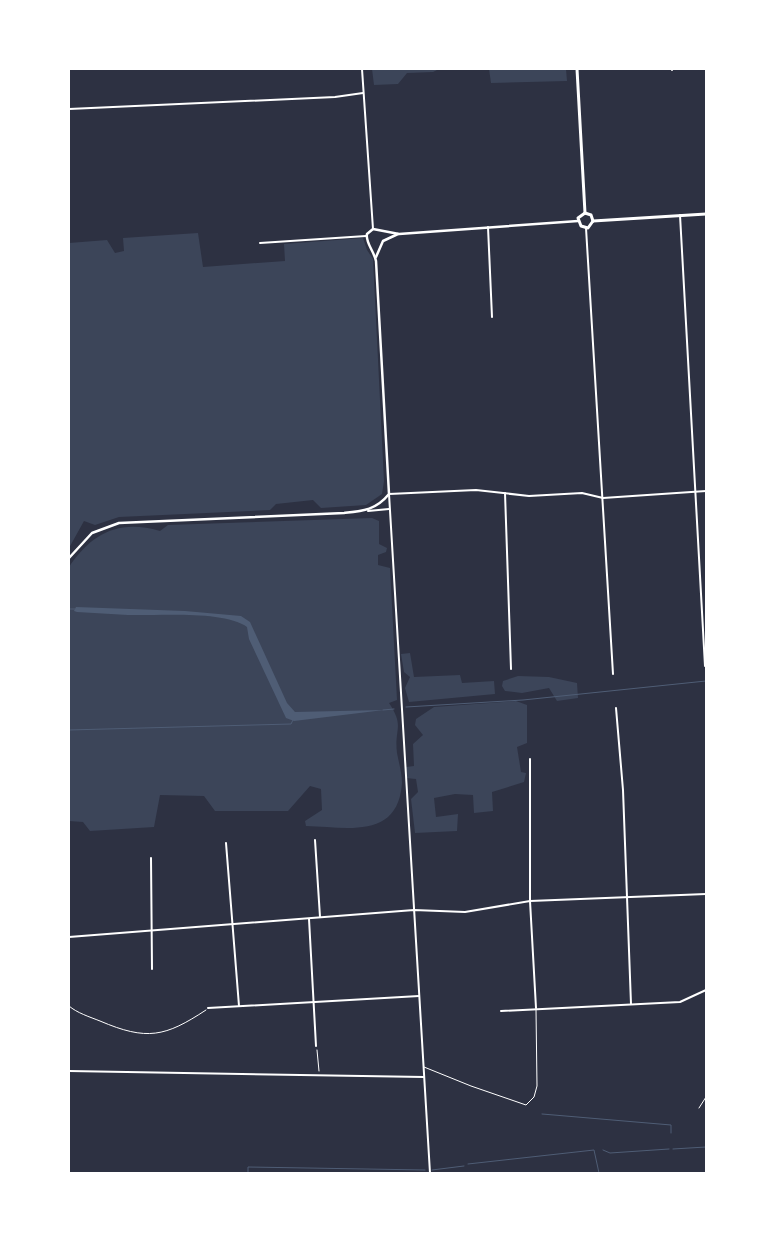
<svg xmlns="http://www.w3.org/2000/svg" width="775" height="1242" viewBox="0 0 775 1242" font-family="Montserrat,sans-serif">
	<rect width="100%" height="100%" fill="#2d3142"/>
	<g fill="#3c4559">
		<path d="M372,69H439L433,72L407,73L398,84L374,85Z"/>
		<path d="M489,69H566L567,81L491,83Z"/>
		<path d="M198,233L203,267L285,261L284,244L363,238L367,250L373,259L384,481L382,494L366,505L321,508L313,500L276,504L270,510L119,517L95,525L84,521L69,548V243L107,240L115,253L124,251L123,238Z"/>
		<path d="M372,518L379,521V544L387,548L386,552L378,555V565L390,568L397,700L389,703C405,727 394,728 397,753C399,763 402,774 402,783C398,840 347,827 306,826L305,821L322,810L321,789L310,786L288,811H215L204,796L160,795L154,827L90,831L83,822L69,821V567C92,533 119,519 160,531L168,525Z"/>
		<path d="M410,653L414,677L460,675L462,683L494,681L495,694L409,702L405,688L410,677L404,672L401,654Z"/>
		<path d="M518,676L549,677L577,683L578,698L557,701L549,688L522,693L505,691L502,686L503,681Z"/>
		<path d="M516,701L527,705V743L517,747L521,772L526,773L524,782L492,792L493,811L474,813L473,795L455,794L434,798L436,817L458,814L457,831L415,833L411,799L418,792L416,779L406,778V767L414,766L413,744L423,735L415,725L416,719L434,707Z"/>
	</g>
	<path fill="#4f5d75" d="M76,607L185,611L241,616L250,622L287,703L295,712L384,710L294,721L286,718L249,639L247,627C224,610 157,616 128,615C111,614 94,613 77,612L74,611Z"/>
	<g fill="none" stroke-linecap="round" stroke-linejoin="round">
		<g stroke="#4f5d75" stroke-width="1">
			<path d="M69,609H75"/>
			<path d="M406,707L523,700L706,681"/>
			<path d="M383,710L394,709"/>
			<path d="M69,730L291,724L293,720"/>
			<path d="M542,1114L671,1125V1133"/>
			<path d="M673,1149L706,1147"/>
			<path d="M603,1150L610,1153L669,1149"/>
			<path d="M468,1164L594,1150L599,1173"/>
			<path d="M432,1170L464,1166"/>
			<path d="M248,1173V1167L425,1170"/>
		</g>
		<g stroke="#fff" stroke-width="1">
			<path d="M69,1006C77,1013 90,1017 100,1021C147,1041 165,1037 206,1010"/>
			<path d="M317,1050L319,1071"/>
		</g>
		<g stroke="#fff" stroke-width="1">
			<path d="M424,1067L471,1086L526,1105L534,1097L537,1086L536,1009"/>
			<path d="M699,1108L706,1097"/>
		</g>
		<g stroke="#fff" stroke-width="2">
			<path d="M362,69L373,229"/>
			<path d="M672,69V70"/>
			<path d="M69,109L335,97L363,93"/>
			<path d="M680,215L705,666"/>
			<path d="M488,227L492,317"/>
			<path d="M586,228L613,674"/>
			<path d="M260,243L366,236"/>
			<path d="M505,493L511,669"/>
			<path d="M368,511L389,509"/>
			<path d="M616,708L623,790L631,1004"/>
			<path d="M530,759V901L536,1008"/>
			<path d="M315,840L320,917"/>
			<path d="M226,843L239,1006"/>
			<path d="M151,858L152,969"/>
			<path d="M309,919L316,1046"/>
			<path d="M69,937L414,910L465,912L530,901L706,894"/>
			<path d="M208,1008L419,996"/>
			<path d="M501,1011L680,1002L706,990"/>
			<path d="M69,1071L424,1077"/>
			<path d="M430,1173L389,494L476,490L529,496L582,493L603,498L706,491"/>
		</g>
		<g stroke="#fff" stroke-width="2.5">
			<path d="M376,257L383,241L398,234"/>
			<path d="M69,558L92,533L119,523L344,513C363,511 376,510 389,494L376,261C374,251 365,242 367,234L373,229L399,234L578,221"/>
		</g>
		<g stroke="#fff" stroke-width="3">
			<path d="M577,69L585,213"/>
			<path d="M585,213L578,218L581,226L588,228L593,221"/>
			<path d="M585,213L591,215L593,221"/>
			<path d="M593,221L706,214"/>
		</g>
	</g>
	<rect width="775" height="1242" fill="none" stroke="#ffffff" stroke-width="140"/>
</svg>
